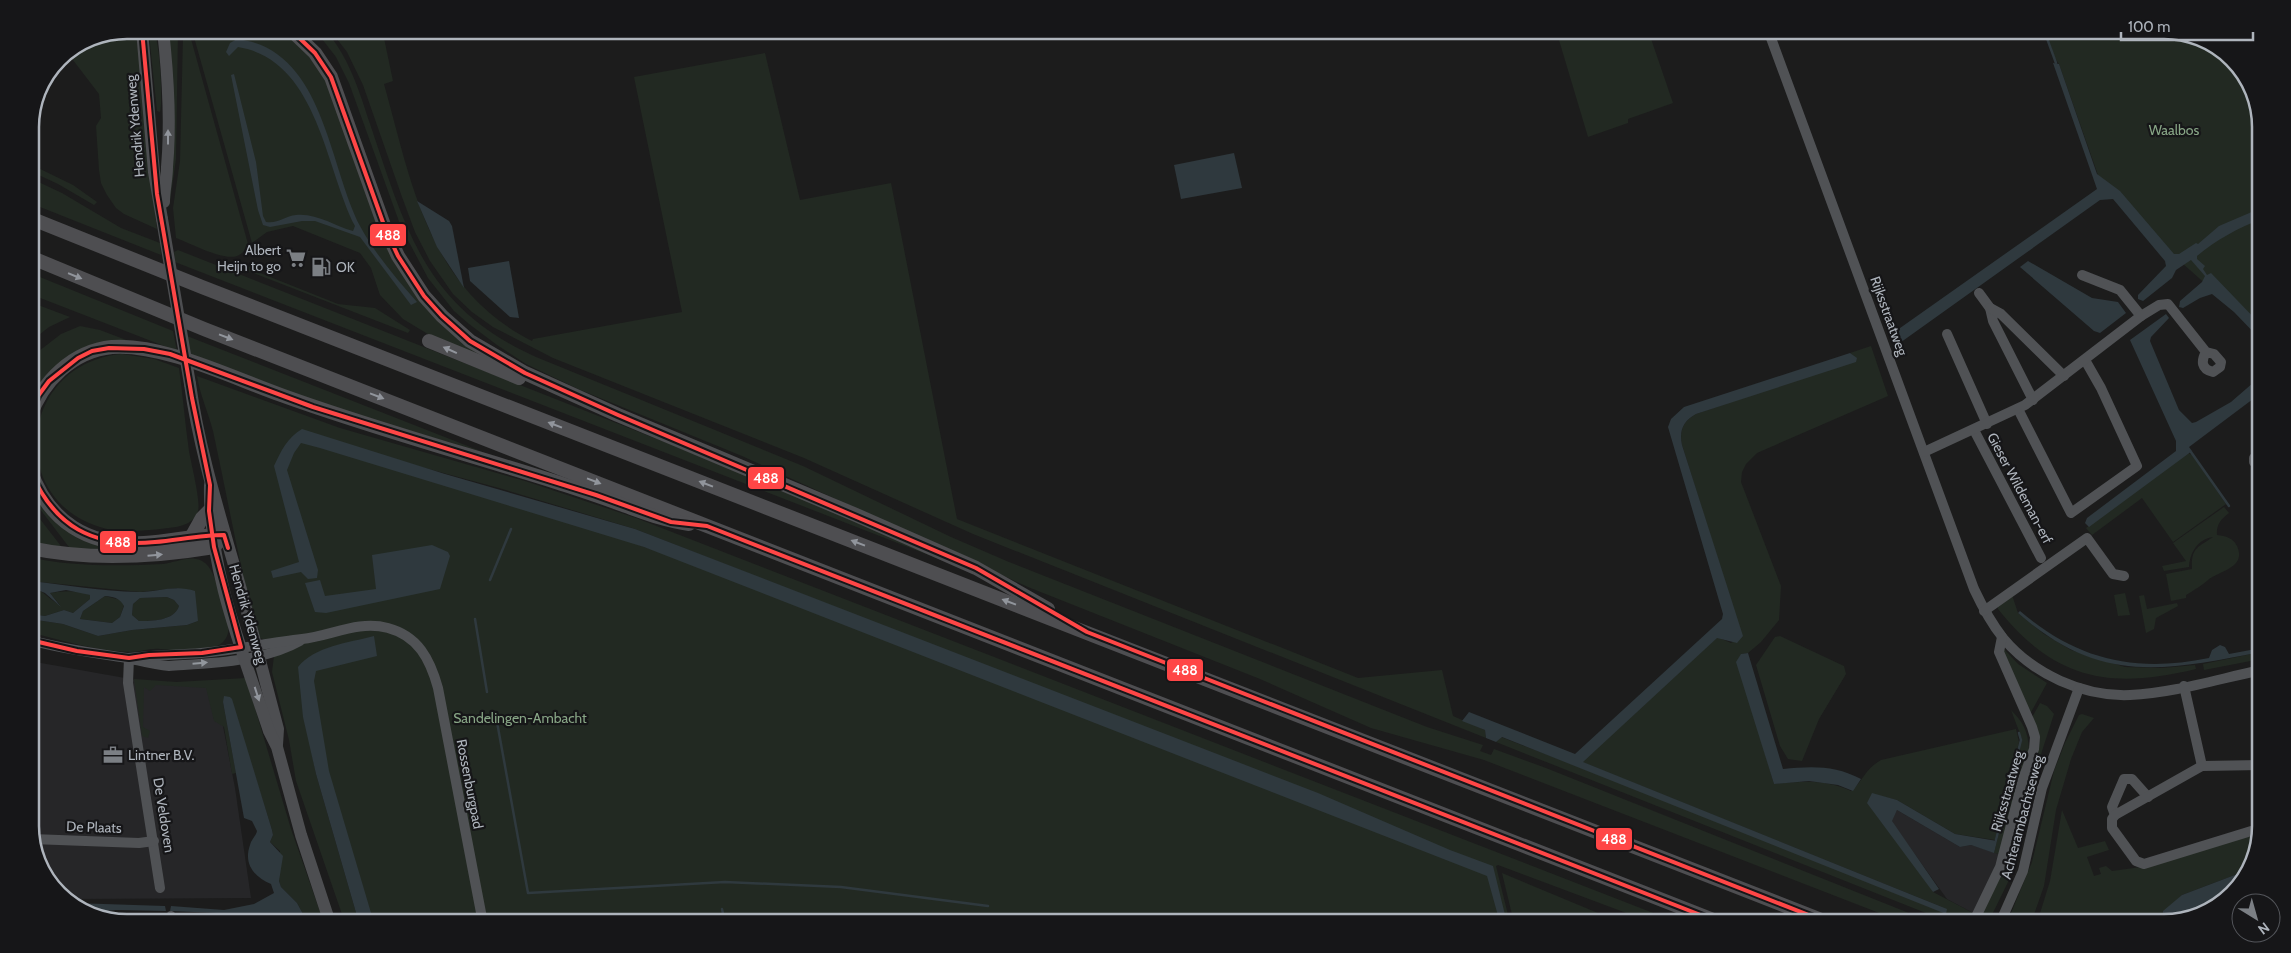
<svg xmlns="http://www.w3.org/2000/svg" width="2291" height="953" viewBox="0 0 2291 953" font-family="Cabin,sans-serif">
	<rect width="100%" height="100%" fill="#1c1c1c"/>
	<g fill="#262628">
		<path d="M30,661L136,680L215,685L235,788L251,898L67,899L50,885L30,833Z"/>
		<path d="M1897,810L1960,847L1971,845L1999,854L1991,877L1973,913L1947,899L1891,821Z"/>
	</g>
	<g fill="#222922" fill-rule="evenodd">
		<path d="M126,30H139L148,155L157,229L124,214L116,208L107,195L101,183L99,170L96,126L101,118L99,94L73,60H65L56,64L58,58L90,37Z"/>
		<path d="M166,30H178L176,159L169,208Z"/>
		<path d="M192,30H289L318,59L394,253L491,360L441,342L403,319L380,295L371,268L360,253L293,226L267,232L252,243Z"/>
		<path d="M312,30H325C348,55 359,90 369,121C406,229 423,306 536,357L803,466L951,537L1009,562L1427,727L1483,745L1480,751L1491,755L1494,749L1546,768L1934,923H1905L1484,760L1371,728L1260,679L1028,587L742,456L578,389L526,364L497,345L469,324L454,311L428,278L401,227L349,83L336,57L322,39Z"/>
		<path d="M330,30H376L378,39L384,38L393,81L384,84C412,185 429,289 532,341L533,339L682,312L634,77L765,53L800,200L891,183L957,519L1358,678L1442,670L1453,716L1485,730L1486,738L973,534L804,458L553,358L493,327L472,312L453,294L430,261L415,232L402,197L363,85L347,52Z"/>
		<path d="M1556,30H1648L1673,103L1628,119V123L1588,137Z"/>
		<path d="M2057,30H2165L2201,37L2241,68L2261,120V333L2173,255L2098,175L2059,64L2055,58L2047,35Z"/>
		<path d="M153,31C160,37 163,103 160,112L157,111L149,34Z"/>
		<path d="M183,36H190L191,39L248,244C245,249 243,254 237,256C223,261 190,243 176,238L173,208L180,161Z"/>
		<path d="M30,164L73,185L97,202L94,205L58,184L30,171Z"/>
		<path d="M30,178L62,193L121,228L160,243L161,255L30,203Z"/>
		<path d="M178,250L667,443L877,529L944,561L175,262L174,252Z"/>
		<path d="M256,264L253,270L338,304L375,308L410,330L408,333L238,267Z"/>
		<path d="M30,273L173,331L177,351L30,294Z"/>
		<path d="M30,302L70,317L49,327L30,342Z"/>
		<path d="M80,326L100,330L129,341L90,348L30,407V358L61,334Z"/>
		<path d="M187,336L483,452L362,417L190,357Z"/>
		<path d="M1871,346L1888,396L1757,453L1746,464L1742,472L1741,482L1781,586L1779,620L1761,642L1748,653L1741,654L1759,733L1774,784C1802,781 1825,779 1851,791C1864,780 1864,770 1881,760L2016,729L2019,742L1995,840L1955,834L1897,800L1872,794L1933,892L1973,913L1968,923H1951L1496,742L1501,737L1947,909L1582,762L1717,637L1731,643L1742,636L1682,445C1679,431 1683,421 1696,414L1857,359L1850,353Z"/>
		<path d="M122,354L154,359L179,368C183,396 185,424 189,451C191,463 201,502 198,511C193,527 175,527 160,529C144,531 124,532 107,529C4,504 18,363 122,354Z"/>
		<path d="M197,376L340,428L525,481L636,518L1679,923H1653L1498,865L1496,866L1510,923H369L303,708L316,774L359,923H345L296,781L289,740L272,672L274,656L267,641L258,637C240,569 228,500 213,431C208,412 200,395 197,376ZM306,436L499,488L635,529L1060,695L476,487Z"/>
		<path d="M2188,453L2192,455L2226,504L2173,542L2142,498L2092,535L2086,528Z"/>
		<path d="M30,479L70,528L177,549L72,551L30,496Z"/>
		<path d="M30,506L33,510L64,550L30,544Z"/>
		<path d="M2224,507L2229,513C2221,519 2216,525 2217,535C2226,536 2233,538 2237,546C2247,568 2219,571 2208,580C2202,585 2193,591 2186,595V598L2171,601L2166,574L2192,569C2191,548 2197,548 2213,537C2198,539 2190,552 2189,567L2164,571L2162,566L2186,561L2173,543Z"/>
		<path d="M30,557C68,567 123,566 163,564C173,563 186,557 196,559C211,561 215,580 219,591C223,606 236,629 223,642C208,656 178,650 160,649C150,648 140,652 131,652C96,651 63,641 30,632V619L63,624L98,636L132,630L187,625L198,621L177,588L140,592L30,581Z"/>
		<path d="M30,587C43,589 49,600 60,605L50,593C65,591 76,590 90,595V599L73,613L64,610L45,616L30,614Z"/>
		<path d="M2125,593L2130,615L2118,616L2114,595Z"/>
		<path d="M2012,595L2018,613L2044,634L2071,650L2125,667L2162,668L2195,665L2196,669C2113,689 2056,682 1998,609V606Z"/>
		<path d="M2144,595L2147,609L2177,603L2178,606L2156,618L2154,629L2146,633L2139,596Z"/>
		<path d="M105,596L121,600L124,605L120,617L112,623L80,619L83,611Z"/>
		<path d="M167,597L174,600L179,606C174,621 152,621 139,621L132,615L133,604L140,598Z"/>
		<path d="M1780,636L1844,666L1846,674L1819,719L1802,761L1788,759L1780,746L1756,665L1775,637Z"/>
		<path d="M2002,650H2005L2018,664L2047,683L2029,716Z"/>
		<path d="M2261,652V659L2204,670L2203,664Z"/>
		<path d="M246,678L291,829L324,923H308L297,903L281,887L279,881L280,851L270,842L273,835L272,830L230,697L223,702L236,773L232,774L224,727L214,721L206,688L156,685L150,691L144,687L143,727L150,731L148,738L142,736L134,679L176,682Z"/>
		<path d="M2040,703L2047,706L2054,714L2034,776L2017,852L2008,882L1988,923H1975L2000,872L2036,740L2031,719Z"/>
		<path d="M2011,710C2023,722 2028,731 2029,749L1999,854L1994,853L2022,739Z"/>
		<path d="M2082,714L2094,718L2082,732L2071,759L2056,810L2044,886L2031,923H2007L2032,862L2054,771L2065,743L2079,715Z"/>
		<path d="M2062,810L2078,848L2105,841L2109,850L2087,857L2094,876L2101,874L2099,868L2106,866L2112,871L2141,867L2260,833L2254,863L2248,870L2182,895L2163,914L2162,923H2037L2050,881Z"/>
		<path d="M1502,873L1622,923H1514Z"/>
	</g>
	<g fill="#2f393e" fill-rule="evenodd">
		<path d="M237,39C324,49 328,164 360,226C375,254 396,278 417,302L411,305L360,237L315,221H302L270,227L263,225L258,210L231,75L234,74L256,162L263,216L266,222C278,224 285,216 296,215C317,213 334,226 353,231L355,226C325,168 318,60 238,47L229,56L226,52L230,43Z"/>
		<path d="M2053,63L2059,64L2097,174L2120,191L2174,254H2179L2196,243L2198,244L2219,226L2261,208V219C2237,229 2217,239 2197,256V259L2205,266L2203,269L2207,275L2211,273L2261,325V340L2234,312L2212,294L2200,298L2183,308L2179,307L2180,301L2202,282L2205,276L2191,260L2176,270L2172,278L2143,301L2138,299V295L2166,266L2165,261L2113,199L2100,200L1897,345L1893,333L2097,189Z"/>
		<path d="M1234,153L1242,188L1181,199L1174,165Z"/>
		<path d="M417,201L449,221L452,226L464,288L437,247Z"/>
		<path d="M509,261L519,318L510,317L470,281L468,268Z"/>
		<path d="M2028,261L2092,298L2118,302L2126,313L2100,333L2094,331L2020,267Z"/>
		<path d="M2166,314L2169,318L2151,337L2150,341L2179,410L2192,423L2196,422L2231,402L2261,376V393L2189,447L2192,451L2089,527L2085,523L2087,518L2176,451V441L2130,340Z"/>
		<path d="M1850,353L1857,358L1856,362L1696,414C1683,421 1679,431 1682,445L1743,636L1737,643L1717,638L1583,762L1947,909L1946,914L1502,737L1496,742L1486,738L1485,730L1462,721L1469,712L1575,754L1722,619L1723,614L1668,427L1671,419L1684,407Z"/>
		<path d="M302,429L445,474L635,529L1318,793L1450,850L1493,866L1507,923H1500L1487,876L644,547L320,448L301,443L294,453L287,470L318,570L317,578L308,579L301,572L273,578L271,571L299,562L274,466C281,451 287,438 302,429Z"/>
		<path d="M432,545L448,552L450,556L440,589L326,613L315,612L305,583L320,580L325,596L376,589L372,555Z"/>
		<path d="M30,581C66,585 102,591 138,592C157,592 176,584 195,591L198,621L187,625L132,630L98,636L63,624L30,619V614L45,616L64,610L73,613L90,599V595L66,590L50,593L61,607L45,593L30,587ZM105,596C113,597 119,597 124,606L120,617L112,623L80,619L83,611ZM167,597L174,600L179,606C174,621 152,621 139,621L132,615L133,604L140,598Z"/>
		<path d="M2020,611C2077,660 2135,673 2209,658L2212,650L2220,645L2225,647L2229,654L2261,648V652C2163,671 2100,685 2018,613Z"/>
		<path d="M374,636L377,656L316,671L314,681L329,771L374,923H359L316,774L303,717L298,667C315,646 348,643 374,636Z"/>
		<path d="M1748,653L1783,769C1811,766 1835,765 1861,779L1853,791L1838,785L1809,781L1774,784L1736,662L1741,654Z"/>
		<path d="M224,696L230,697L232,699L272,830L273,835L270,842L283,856L279,881L281,887L297,903L308,923H269L240,914L170,911L171,906L224,910L254,904L274,893L271,884C255,877 243,865 250,845C251,840 256,836 257,831L252,821L244,818L223,702Z"/>
		<path d="M1872,793L1897,800L1955,834L1997,841L1994,853L1971,845L1960,847L1897,810L1892,821L1939,889L1933,892L1867,803Z"/>
		<path d="M2248,870L2218,907L2162,923L2163,911L2182,895Z"/>
		<path d="M73,903L165,906L166,911L116,910L86,913Z"/>
	</g>
	<g fill="none" stroke-linecap="round" stroke-linejoin="round">
		<g stroke="#2f393e" stroke-width="2.5">
			<path d="M2044,30L2056,63"/>
			<path d="M2191,452L2229,506"/>
			<path d="M490,580L511,529"/>
			<path d="M475,619L487,692"/>
			<path d="M497,722L528,893L725,882L841,887L988,906"/>
			<path d="M1996,840L2021,740L2019,733"/>
			<path d="M722,909L725,923"/>
			<path d="M1077,920L1087,923"/>
		</g>
		<g stroke="#505255" stroke-width="10">
			<path d="M1768,30L1974,589C1982,606 1991,623 2003,638C2033,674 2083,697 2130,695C2174,693 2218,679 2261,670"/>
			<path d="M2082,275L2120,290L2141,316"/>
			<path d="M1979,293L1990,308L1993,321L2033,400"/>
			<path d="M1990,308L2001,314L2064,376"/>
			<path d="M1947,334L1987,424"/>
			<path d="M2018,409L2071,513L2137,466L2101,388L2085,360"/>
			<path d="M1974,430L2041,558"/>
			<path d="M2261,450L2254,458V462L2261,470"/>
			<path d="M1924,452L2025,405L2141,316L2159,305L2168,304L2206,352L2214,354L2221,362L2220,367L2213,372C2201,369 2201,361 2206,352"/>
			<path d="M1984,611L2087,538L2113,574L2124,576"/>
			<path d="M30,640C62,649 94,653 127,658C141,661 154,665 169,666C211,663 263,662 300,641"/>
			<path d="M129,658C153,655 177,655 201,653C234,650 268,643 302,639C331,636 358,620 388,628C418,636 430,659 438,688L483,923"/>
			<path d="M129,658L128,683L160,888"/>
			<path d="M2184,686L2202,766"/>
			<path d="M2115,815L2112,807L2124,779H2132L2148,797"/>
			<path d="M2261,828L2144,864L2136,861L2112,828V819L2115,815L2202,766L2261,765"/>
			<path d="M32,839L139,843L154,841"/>
			<path d="M170,923L171,916"/>
			<path d="M1973,923L2000,867L2023,779L2034,749L2035,737L2032,727L1999,652L2002,637"/>
			<path d="M2000,923L2023,871L2042,788L2079,688"/>
		</g>
		<g stroke="#4d4e51" stroke-width="12">
			<path d="M142,30L154,172L162,219"/>
			<path d="M163,30C168,75 171,122 167,167C167,179 164,190 164,202"/>
			<path d="M190,384C199,448 218,509 236,572C251,624 264,677 278,729L277,745"/>
			<path d="M210,485C208,568 243,653 269,731L277,747L301,835L330,923"/>
		</g>
		<g stroke="#4e4e51" stroke-width="14">
			<path d="M291,30L315,53L331,77L385,228L398,256L424,296L442,316L470,341L525,373L618,415L856,515L976,568L1048,609"/>
			<path d="M30,218L202,287L1829,923"/>
			<path d="M30,257L204,329L1721,923"/>
			<path d="M429,341L519,378"/>
			<path d="M30,417C42,381 73,351 112,347C162,343 233,378 281,395C372,428 464,453 556,482C577,489 599,496 620,504C643,512 665,521 689,524"/>
			<path d="M30,469C48,522 89,547 144,543C171,542 197,534 224,535"/>
			<path d="M192,536L202,518L209,511"/>
			<path d="M30,548C91,561 154,557 214,547L224,535"/>
		</g>
		<path stroke="#4d4e51" stroke-width="12" d="M162,219L190,384"/>
		<defs>
			<g id="bus-1">
				<path d="M291,30L315,53L331,77L385,228L398,256L424,296L442,316L470,341L525,373L618,415L976,568L1087,632L1829,923"/>
				<path d="M30,416L38,396L49,381L78,358L92,351L109,348L144,349L170,354L313,407L596,495L671,522L707,526L1721,923"/>
				<path d="M30,470C54,527 93,548 155,542C178,540 201,535 224,535L228,548"/>
				<path d="M30,640L77,651L129,658L149,655L202,653L241,647L214,547L209,511L210,485L192,398L157,194L142,30"/>
			</g>
		</defs>
		<use href="#bus-1" stroke="#161618" stroke-width="8"/>
		<use href="#bus-1" stroke="#ff4646" stroke-width="4"/>
	</g>
	<defs><path id="oneway-solid" d="M-6-.8H1V-3.2L6.5 0L1 3.2V.8H-6Z" transform="scale(1.25)"/></defs>
	<g fill="#91959c">
		<use href="#oneway-solid" transform="translate(168 137) rotate(-90)"/>
		<use href="#oneway-solid" transform="translate(75 276) rotate(22)"/>
		<use href="#oneway-solid" transform="translate(226 337) rotate(21)"/>
		<use href="#oneway-solid" transform="translate(450 350) rotate(-156)"/>
		<use href="#oneway-solid" transform="translate(377 396) rotate(21)"/>
		<use href="#oneway-solid" transform="translate(555 425) rotate(-159)"/>
		<use href="#oneway-solid" transform="translate(594 481) rotate(21)"/>
		<use href="#oneway-solid" transform="translate(706 484) rotate(-159)"/>
		<use href="#oneway-solid" transform="translate(858 543) rotate(-159)"/>
		<use href="#oneway-solid" transform="translate(155 555) rotate(-5)"/>
		<use href="#oneway-solid" transform="translate(1009 602) rotate(-159)"/>
		<use href="#oneway-solid" transform="translate(257 694) rotate(72)"/>
	</g>
	<use fill="#92979d" href="#oneway-solid" transform="translate(200 663) rotate(-5)"/>
	<defs>
		<symbol id="supermarket-bare" viewBox="-9 -9 18 18"><path d="M-6-5.5h2.5l.6 2H6L4.5 2H-2.5L-4.4-4H-6ZM-1.5 3.2a1.3 1.3 0 1 0 .1 0ZM3 3.2a1.3 1.3 0 1 0 .1 0Z" fill="#7b7f84" stroke="#161618" stroke-width="2.5" paint-order="stroke"/></symbol>
		<symbol id="fuel-bare" viewBox="-9 -9 18 18"><path d="M-5.5-6h7V0h2V4h1.3V-2.5L3-4.5l.8-.8L6-3V5H2.5V1h-1V6h-7ZM-4.2-4.7v3.2H.2V-4.7Z" fill="#7b7f84" stroke="#161618" stroke-width="2.5" paint-order="stroke"/></symbol>
		<symbol id="office-bare" viewBox="-9 -9 18 18"><path d="M-6-3h4V-5.5h4V-3h4V5H-6ZM-1-4.5V-3h2v-1.5ZM-6 0V1H6V0Z" fill="#7b7f84" stroke="#161618" stroke-width="2.5" paint-order="stroke"/></symbol>
	</defs>
	<g fill-rule="evenodd">
		<use href="#supermarket-bare" x="282" y="244" width="28" height="28"/>
		<use href="#fuel-bare" x="307" y="253" width="28" height="28"/>
		<use href="#office-bare" x="99" y="741" width="28" height="28"/>
	</g>
	<g text-anchor="middle" dominant-baseline="central" stroke-width="4.5" stroke-linejoin="round" paint-order="stroke">
		<g font-size="14" fill="#aeb4bc" stroke="#161618">
			<text transform="translate(135 126) rotate(-95)">Hendrik Ydenweg</text>
			<text transform="translate(1889 316) rotate(70)">Rijksstraatweg</text>
			<text transform="translate(2020 488) rotate(62)">Gieser Wildeman-erf</text>
			<text transform="translate(248 614) rotate(74)">Hendrik Ydenweg</text>
			<text transform="translate(470 784) rotate(79)">Rossenburgpad</text>
			<text transform="translate(2007 791) rotate(-74)">Rijksstraatweg</text>
			<text transform="translate(164 815) rotate(81)">De Veldoven</text>
			<text transform="translate(2022 817) rotate(-75)">Achterambachtseweg</text>
			<text transform="translate(94 827) rotate(2)">De Plaats</text>
		</g>
		<g font-size="14" fill="#88a686" stroke="#161618">
			<text x="2174" y="130">Waalbos</text>
			<text x="520" y="718">Sandelingen-Ambacht</text>
		</g>
		<g font-size="14" fill="#aeb4bc" stroke="#161618" text-anchor="start">
			<text x="281" y="250" text-anchor="end">Albert<tspan x="281" dy="16">Heijn to go</tspan></text>
			<text x="336" y="267">OK</text>
			<text x="128" y="755">Lintner B.V.</text>
		</g>
	</g>
	<path d="M0 0H2291V953H0ZM127 39H2164A88 88 0 0 1 2252 127V826A88 88 0 0 1 2164 914H127A88 88 0 0 1 39 826V127A88 88 0 0 1 127 39Z" fill="#161618" fill-rule="evenodd"/>
	<path fill="none" stroke="#aeb4bc" stroke-width="2.5" d="M127 39H2164A88 88 0 0 1 2252 127V826A88 88 0 0 1 2164 914H127A88 88 0 0 1 39 826V127A88 88 0 0 1 127 39Z"/>
	<g stroke="#161618" stroke-width="2">
		<rect x="369" y="223" width="38" height="24" rx="5" fill="#ff4646"/>
		<rect x="747" y="466" width="38" height="24" rx="5" fill="#ff4646"/>
		<rect x="99" y="530" width="38" height="24" rx="5" fill="#ff4646"/>
		<rect x="1166" y="658" width="38" height="24" rx="5" fill="#ff4646"/>
		<rect x="1595" y="827" width="38" height="24" rx="5" fill="#ff4646"/>
	</g>
	<g font-size="14" text-anchor="middle" font-weight="bold" fill="#fff">
		<text x="388" y="240">488</text>
		<text x="766" y="483">488</text>
		<text x="118" y="547">488</text>
		<text x="1185" y="675">488</text>
		<text x="1614" y="844">488</text>
	</g>
	<g transform="translate(2256 918) rotate(143)"><circle r="24" fill="#161618" stroke="#53555a"/>
	<path d="M0-4L9 19L0 12L-9 19Z" fill="#7b7f84"/>
	<text y="-8" font-size="14" font-weight="bold" text-anchor="middle" fill="#aeb4bc">N</text>
	</g>
	<path d="M2121 32v8h132v-8" fill="none" stroke="#aeb4bc" stroke-width="2.5"/>
	<text x="2128" y="32" font-size="15" fill="#aeb4bc" stroke="#161618" stroke-width="4" paint-order="stroke">100 m</text>
</svg>
